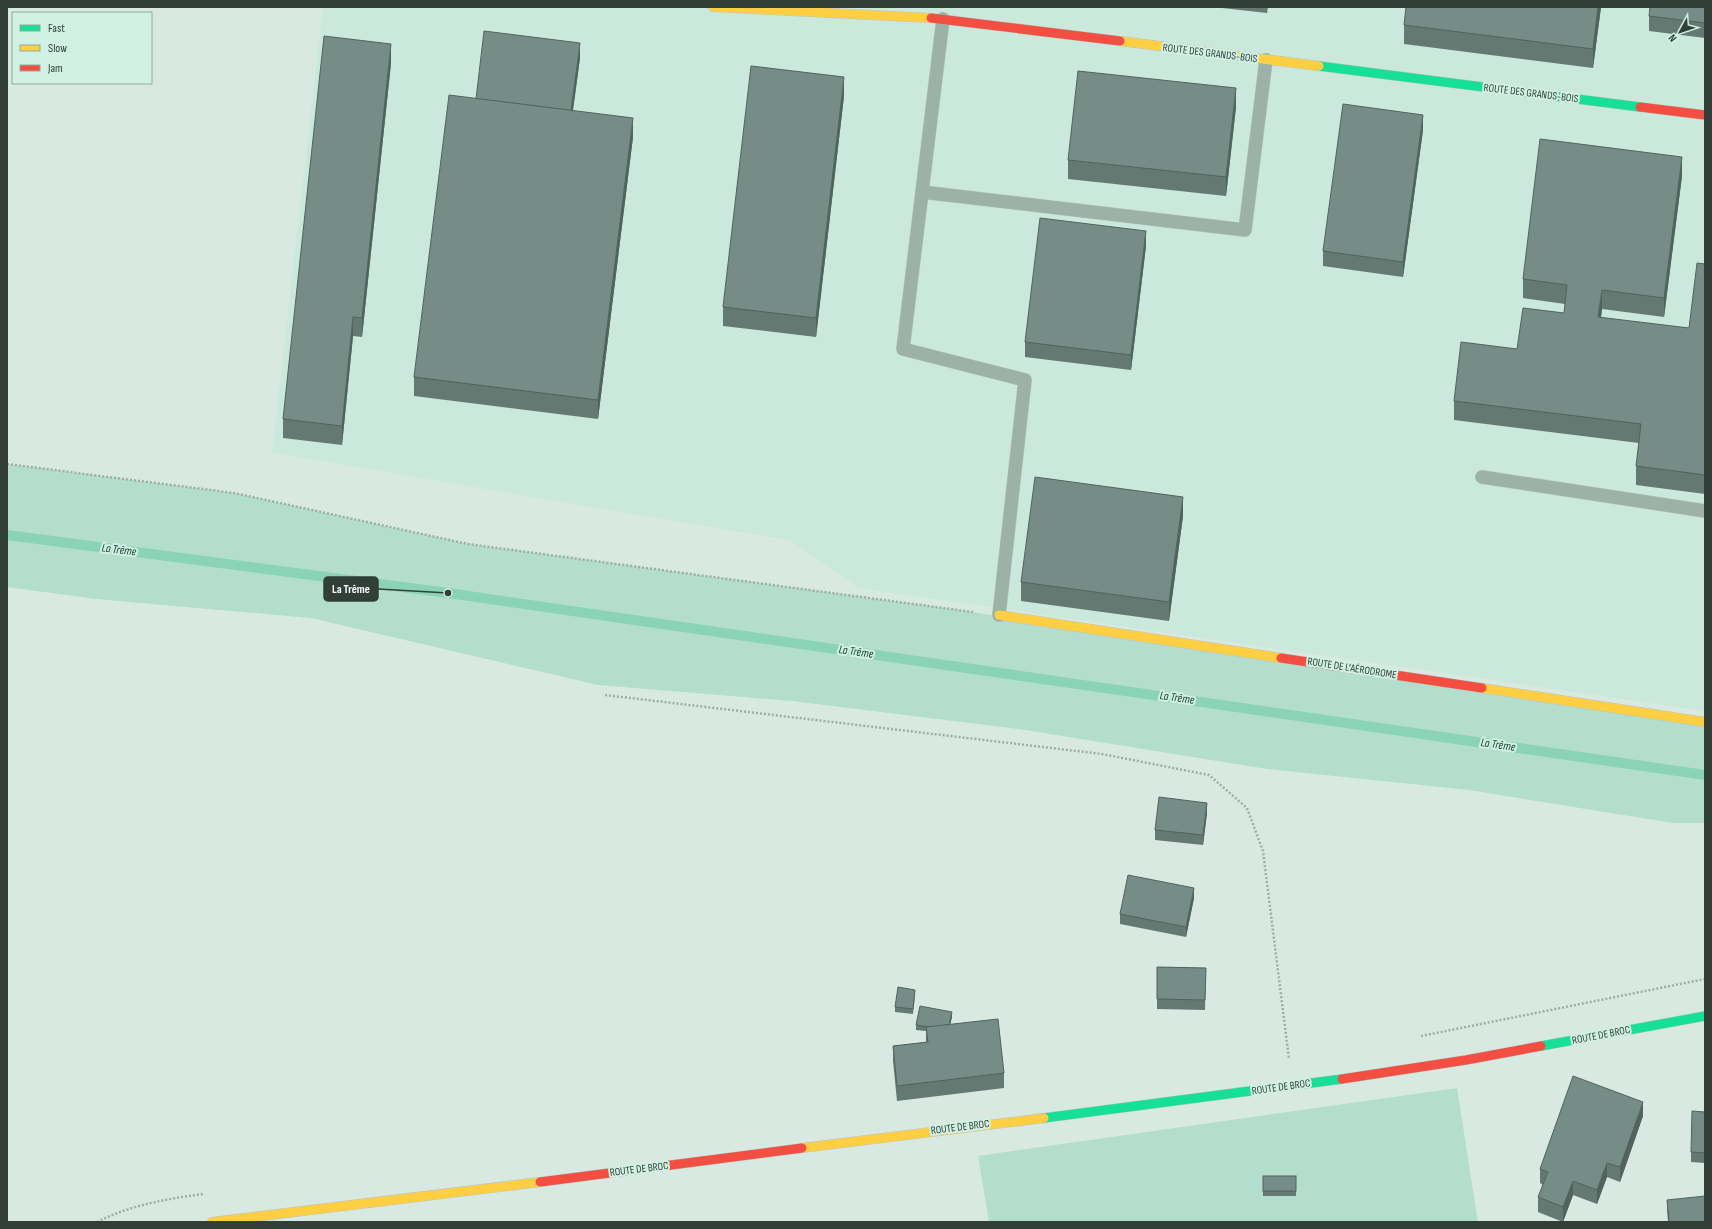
<svg xmlns="http://www.w3.org/2000/svg" width="1712" height="1229" viewBox="0 0 1712 1229" font-family="'Sofia Sans Condensed',sans-serif">
	<rect width="100%" height="100%" fill="#d8e9e2"/>
	<path fill="#cae8dc" d="M323,7H1705V711L858,588L789,540L272,453Z"/>
	<g fill="#b3ddcd">
		<path d="M7,464L234,493L468,544L938,607L1705,722V823H1673L1469,790L1267,769L1019,729L792,701L598,685L311,618L96,599L7,587Z"/>
		<path d="M1457,1088L1478,1222H989L978,1156Z"/>
	</g>
	<g fill="none" stroke-linecap="round" stroke-linejoin="round">
		<path stroke="#8ad3b9" stroke-width="10" d="M7,535L448,593L1705,775"/>
		<defs>
			<g id="lane">
				<path d="M943,19L903,349L1025,380L999,615"/>
				<path d="M922,192L1245,230L1266,60"/>
				<path d="M1482,477L1705,511"/>
			</g>
			<g id="fast">
				<path d="M1319,66L1640,107"/>
				<path d="M1541,1046L1705,1016"/>
				<path d="M1044,1118L1342,1079"/>
			</g>
			<g id="slow">
				<path d="M713,7L931,18"/>
				<path d="M1120,41L1319,66"/>
				<path d="M999,615L1281,658"/>
				<path d="M1482,688L1705,722"/>
				<path d="M802,1148L1044,1118"/>
				<path d="M212,1222L540,1182"/>
			</g>
			<g id="jam">
				<path d="M931,18L1120,41"/>
				<path d="M1640,107L1705,115"/>
				<path d="M1281,658L1482,688"/>
				<path d="M1342,1079L1466,1060L1541,1046"/>
				<path d="M540,1182L802,1148"/>
			</g>
		</defs>
		<use href="#lane" stroke="#b8c5bf" stroke-width="14"/>
		<use href="#fast" stroke="#b8c5bf" stroke-width="10"/>
		<use href="#slow" stroke="#b8c5bf" stroke-width="10"/>
		<use href="#jam" stroke="#b8c5bf" stroke-width="10"/>
		<g stroke="#9caea6" stroke-width="2.5" stroke-dasharray="2 2" stroke-linecap="butt">
			<path d="M7,464L234,493L468,544L973,612"/>
			<path d="M605,695L1102,754L1209,775L1247,808L1263,851L1289,1059"/>
			<path d="M1421,1036L1705,979"/>
			<path d="M97,1222C131,1205 166,1199 203,1194"/>
		</g>
		<use href="#lane" stroke="#9cb2a9" stroke-width="13"/>
		<use href="#fast" stroke="#16e098" stroke-width="9"/>
		<use href="#slow" stroke="#ffcf43" stroke-width="9"/>
		<use href="#jam" stroke="#f24e42" stroke-width="9"/>
	</g>
	<g fill="#657973">
		<path d="M1213,7H1268L1267,13Z"/>
		<path d="M1601,7L1593,68L1404,44V25Z"/>
		<path d="M1705,7V38L1649,31V16Z"/>
		<path d="M580,58L573,111L633,137L598,419L414,396V377L476,99Z"/>
		<path d="M391,63L362,337L353,336L342,445L283,438V419Z"/>
		<path d="M844,96L816,337L723,326V307Z"/>
		<path d="M1236,107L1226,196L1068,179V160Z"/>
		<path d="M1423,130L1403,277L1323,266V251Z"/>
		<path d="M1682,176L1664,317L1602,309L1601,318L1689,328L1705,264V494L1636,485V466L1639,443L1454,420V401L1564,313L1565,304L1523,298V279Z"/>
		<path d="M1146,246L1131,370L1025,357V342Z"/>
		<path d="M1183,516L1169,621L1021,601V582Z"/>
		<path d="M1207,813L1203,845L1155,840V830Z"/>
		<path d="M1194,898L1186,937L1120,924V914Z"/>
		<path d="M1157,967L1206,968L1205,1010L1157,1009Z"/>
		<path d="M915,995L913,1014L895,1012V1007Z"/>
		<path d="M952,1017L950,1024L1004,1073V1088L897,1101L893,1061V1046L926,1042V1031L916,1030V1025Z"/>
		<path d="M1705,1112V1163L1691,1162V1152Z"/>
		<path d="M1643,1116L1620,1182L1607,1177L1597,1204L1573,1195L1563,1222L1538,1212V1197L1543,1185L1540,1183V1169Z"/>
		<rect x="1263" y="1176" width="33" height="20"/>
		<path d="M1667,1200L1705,1222H1668L1667,1210Z"/>
	</g>
	<g fill="#52635e">
		<path d="M1598,7H1601L1593,68V49Z"/>
		<path d="M580,43V58L570,130V115Z"/>
		<path d="M391,44V63L362,337V318Z"/>
		<path d="M844,77V96L816,337V318Z"/>
		<path d="M1236,88V107L1226,196V177Z"/>
		<path d="M1423,115V130L1403,277V262Z"/>
		<path d="M633,118V137L598,419V400Z"/>
		<path d="M1682,157V176L1664,317V298Z"/>
		<path d="M1146,231V246L1131,370V355Z"/>
		<path d="M1602,290V309L1598,336V317Z"/>
		<path d="M353,317V336L342,445V426Z"/>
		<path d="M1183,497V516L1169,621V602Z"/>
		<path d="M1207,803V813L1203,845V835Z"/>
		<path d="M1194,888V898L1186,937V927Z"/>
		<path d="M952,1012V1017L948,1035V1030Z"/>
		<path d="M1643,1102V1116L1620,1182V1167Z"/>
		<path d="M1607,1163V1177L1597,1204V1190Z"/>
		<path d="M1573,1181V1195L1563,1222V1207Z"/>
	</g>
	<g fill="#758d86" stroke="#52635e">
		<path d="M1406,7H1598L1593,49L1404,25Z"/>
		<path d="M1650,7H1705V23L1649,16Z"/>
		<path d="M484,31L580,43L571,111L476,99Z"/>
		<path d="M324,36L391,44L362,318L353,317L342,426L283,419Z"/>
		<path d="M751,66L844,77L816,318L723,307Z"/>
		<path d="M1078,71L1236,88L1226,177L1068,160Z"/>
		<path d="M449,95L633,118L598,400L414,377Z"/>
		<path d="M1343,104L1423,115L1403,262L1323,251Z"/>
		<path d="M1540,139L1682,157L1664,298L1602,290L1598,317L1689,328L1697,263L1705,264V475L1636,466L1641,424L1454,401L1461,342L1517,349L1523,308L1564,313L1567,285L1523,279Z"/>
		<path d="M1040,218L1146,231L1131,355L1025,342Z"/>
		<path d="M1035,477L1183,497L1169,602L1021,582Z"/>
		<path d="M1159,797L1207,803L1203,835L1155,830Z"/>
		<path d="M1128,875L1194,888L1186,927L1120,914Z"/>
		<path d="M1157,967L1206,968L1205,1000L1157,999Z"/>
		<path d="M898,987L915,990L913,1009L895,1007Z"/>
		<path d="M920,1006L952,1012L949,1025L930,1027L916,1025Z"/>
		<path d="M998,1019L1004,1073L897,1086L893,1046L928,1042L926,1027Z"/>
		<path d="M1573,1076L1643,1102L1620,1167L1607,1163L1597,1190L1573,1181L1563,1207L1538,1197L1548,1172L1540,1169Z"/>
		<path d="M1692,1111L1705,1112V1153L1691,1152Z"/>
		<rect x="1263" y="1176" width="33" height="15"/>
		<path d="M1705,1196V1222H1669L1667,1200Z"/>
	</g>
	<g text-anchor="middle" dominant-baseline="central" stroke-width="4" stroke-linejoin="round" paint-order="stroke">
		<g font-size="11" fill="#323f39" stroke="#d0f1e3">
			<text transform="translate(1210 53) rotate(7)">ROUTE DES GRANDS-BOIS</text>
			<text transform="translate(1531 93) rotate(7)">ROUTE DES GRANDS-BOIS</text>
			<text transform="translate(1352 668) rotate(9)">ROUTE DE L'AÉRODROME</text>
			<text transform="translate(1601 1035) rotate(-11)">ROUTE DE BROC</text>
			<text transform="translate(1281 1087) rotate(-8)">ROUTE DE BROC</text>
			<text transform="translate(960 1127) rotate(-7)">ROUTE DE BROC</text>
			<text transform="translate(639 1169) rotate(-7)">ROUTE DE BROC</text>
		</g>
		<g font-size="12" font-style="italic" fill="#184335" stroke="#d0f1e3">
			<text transform="translate(119 550) rotate(7)">La Trême</text>
			<text transform="translate(856 652) rotate(8)">La Trême</text>
			<text transform="translate(1177 698) rotate(8)">La Trême</text>
			<text transform="translate(1498 745) rotate(8)">La Trême</text>
		</g>
	</g>
	<path fill="none" stroke="#323f39" stroke-width="1.5" d="M448 593L378 589"/>
	<circle fill="#323f39" stroke="#d0f1e3" stroke-width="1.5" cx="448" cy="593" r="4"/>
	<rect fill="#323f39" stroke="#323f39" stroke-width="1.5" x="324" y="577" width="54" height="24" rx="4"/>
	<g font-size="12" text-anchor="middle" font-weight="bold" fill="#fff">
		<text x="351" y="593">La Trême</text>
	</g>
	<rect width="1712" height="1229" fill="none" stroke="#323f39" stroke-width="16"/>
	<rect x="12" y="12" width="140" height="72" fill="#d0f1e3" stroke="#91aa9f"/>
	<rect x="20" y="25" width="20" height="6" fill="#16e098" stroke="#91aa9f"/>
	<text x="48" y="32" font-size="12" fill="#323f39">Fast</text>
	<rect x="20" y="45" width="20" height="6" fill="#ffcf43" stroke="#91aa9f"/>
	<text x="48" y="52" font-size="12" fill="#323f39">Slow</text>
	<rect x="20" y="65" width="20" height="6" fill="#f24e42" stroke="#91aa9f"/>
	<text x="48" y="72" font-size="12" fill="#323f39">Jam</text>
	<g transform="translate(1680 32) rotate(230)" stroke="#d0f1e3" stroke-width="3" paint-order="stroke">
	<path d="M0-3L7 15L0 10L-7 15Z" fill="#323f39"/>
	<text y="-6" font-size="11" font-weight="bold" text-anchor="middle" fill="#323f39">N</text>
	</g>
</svg>
